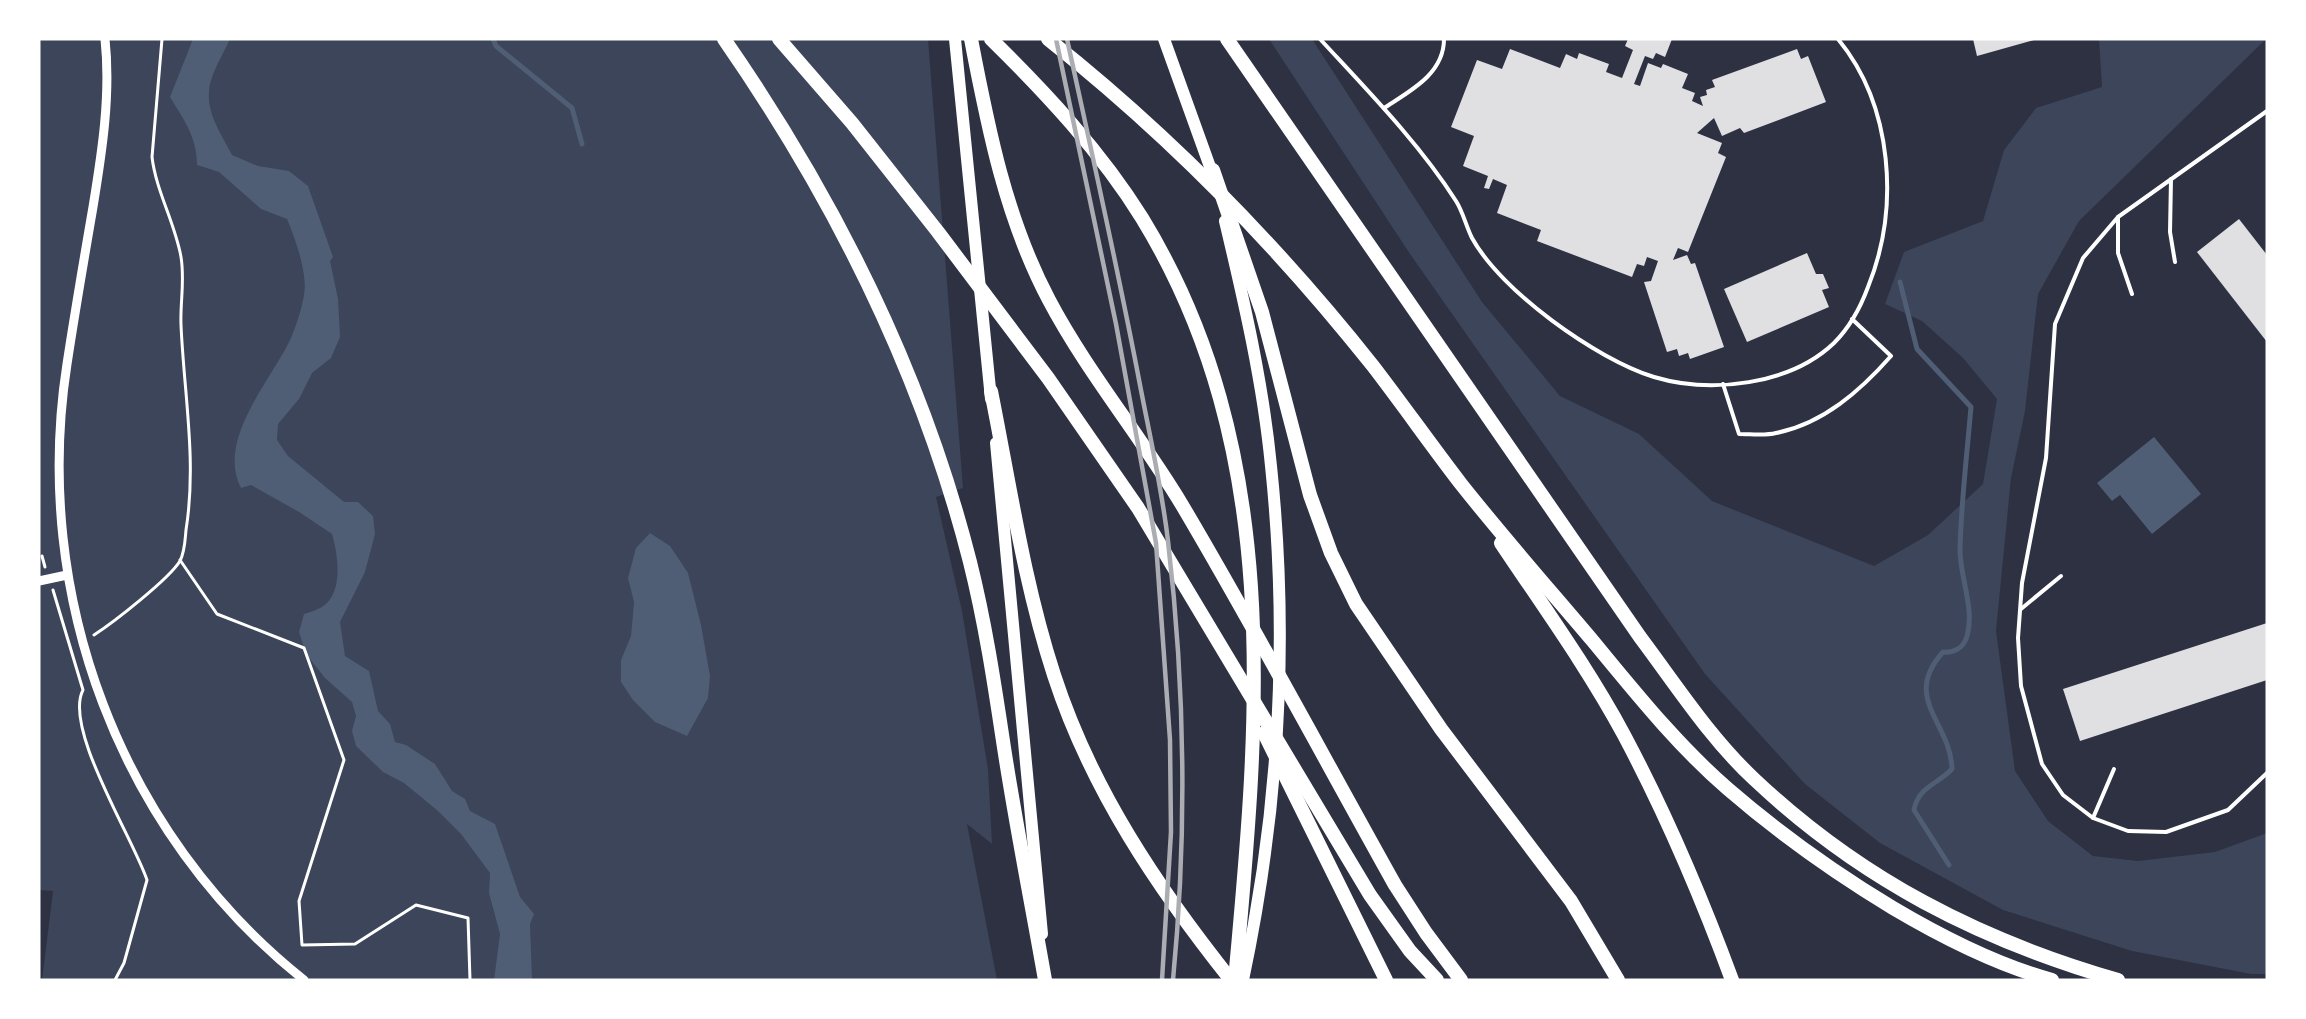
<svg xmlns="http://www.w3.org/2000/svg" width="2306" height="1019" viewBox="0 0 2306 1019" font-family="Bitter,serif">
	<rect width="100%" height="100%" fill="#2d3142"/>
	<g fill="#3c4559">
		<path d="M39,39H928L963,488L936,497L962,611L988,769L992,844L967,824L997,980H42L53,891L39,890Z"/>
		<path d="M1269,39H1312L1482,302L1560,396L1639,434L1712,501L1874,566L1928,535L1983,484L1997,399L1963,358L1922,321L1885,304L1904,252L1983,221L2004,150L2036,108L2102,87L2099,39H2266L2079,221L2038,294L2025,411L2011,478L1996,631L2015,771L2048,821L2093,856L2138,861L2215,852L2267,833V974H2251L2132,951L2003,910L1880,843L1805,784L1705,674L1410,254Z"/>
	</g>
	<g fill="#4f5d75">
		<path d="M193,39H230C223,55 209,76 209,93C207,114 223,137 232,155L258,166L289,171L308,186L333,257L330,261L338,299L340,337L331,358L312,373L299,399L278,424L277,440L288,456L344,502H358L373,516L375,534L365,572L340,622L345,656L369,671L378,711L390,724L395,742L406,745L435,764L452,791L465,799L470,811L495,824L520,897L534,914L530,924L532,980H494L500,934L489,893L490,873L461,834L438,811L404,783L383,772L356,746L352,731L356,716L352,702L325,678L306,654L299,632L304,614C310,612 317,610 322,607C344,593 338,555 332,534L299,512L251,485L241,488C216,439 271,381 291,338C296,326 302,308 304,295C308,274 295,238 287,219L261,209L219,172L197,165C197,137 184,120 170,97Z"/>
		<path d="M2154,437L2201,494L2152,534L2120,495L2112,501L2097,483Z"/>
		<path d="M650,533L670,546L688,573L701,625L710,676L708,698L687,736L655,722L633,700L621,682V660L631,636L634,602L628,578L636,548Z"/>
	</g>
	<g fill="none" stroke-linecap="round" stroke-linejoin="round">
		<g stroke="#4f5d75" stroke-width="5">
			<path d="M493,39L496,46L572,108L582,144"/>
			<path d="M1900,282L1917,349L1971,407C1967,454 1961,503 1960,550C1960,577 1975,610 1967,636C1964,648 1954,653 1943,652C1901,699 1951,722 1952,769C1938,784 1918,787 1914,810L1949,865"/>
		</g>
	</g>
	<g fill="#e0e0e3">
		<path d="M1628,39H1672L1665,57L1656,53L1653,59L1645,56L1634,84L1640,86L1648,63L1661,68L1663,64L1688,74L1682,88L1695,93L1692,101L1703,106L1700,97L1707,95L1706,90L1715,87L1712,80L1797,49L1801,59L1808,56L1826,102L1744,133L1740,128L1722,136L1714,118L1697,133L1722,143L1718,153L1726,157L1688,252L1678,248L1673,260L1687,255L1691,264L1695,263L1724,347L1690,359L1688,353L1679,356L1677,349L1667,352L1644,282L1651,281L1658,261L1647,257L1644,266L1637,264L1632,277L1537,241L1541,230L1497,213L1507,185L1493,179L1489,189L1484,188L1488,176L1463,166L1474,136L1451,127L1477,60L1502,69L1510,49L1560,68L1566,54L1577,59L1579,53L1609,64L1606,72L1622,78L1633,50L1625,46Z"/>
		<path d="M1973,39H2034V40L1977,56Z"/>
		<path d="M2239,219L2267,255V342L2197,252Z"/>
		<path d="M1807,253L1816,274H1823L1829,288L1822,290L1829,307L1747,342L1724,289Z"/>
		<path d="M2267,623V680L2080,741L2063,689Z"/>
	</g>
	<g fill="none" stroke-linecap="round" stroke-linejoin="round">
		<g stroke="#fff" stroke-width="3">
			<path d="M42,556L45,567"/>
			<path d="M180,560L217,614L304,648L344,760L299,901L302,945L355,944L416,905L468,918L470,980"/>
			<path d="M53,590L83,690C63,728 133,838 147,880L124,963L115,980"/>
			<path d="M94,635C114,622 169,579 180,561C185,551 185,540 186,530C197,461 184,394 181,325C180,302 185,281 181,257C175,223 156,191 152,157L162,39"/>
		</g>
		<g stroke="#fff" stroke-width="4">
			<path d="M1320,39C1367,90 1419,143 1456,201C1463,212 1466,226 1472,238C1501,291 1596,359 1654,377C1711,394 1790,385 1834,343C1849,328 1861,306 1868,287C1900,208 1893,106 1838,39"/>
			<path d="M1384,108C1410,91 1444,74 1444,39"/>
			<path d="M2171,179L2170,232L2175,262"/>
			<path d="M2118,217L2083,258L2055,324L2046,458L2022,583L2018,638L2021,686L2042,764L2063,795L2093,818L2128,831L2166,832L2228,810L2267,773"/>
			<path d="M2132,294L2118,253V217L2267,111"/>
			<path d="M1723,384L1739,434C1751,434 1765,436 1776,433C1823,424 1861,390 1891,356L1852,319"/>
			<path d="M2021,609L2061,576"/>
			<path d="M2093,818L2114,769"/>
		</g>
		<g stroke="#fff" stroke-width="9">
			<path d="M105,39C111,95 102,152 93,207C84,259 75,312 67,364C31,595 120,834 304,980"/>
			<path d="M39,581L67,575"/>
		</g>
		<g stroke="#fff" stroke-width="12">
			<path d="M955,39L991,399"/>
			<path d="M1164,39L1214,178"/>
			<path d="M1225,221C1244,301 1263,383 1271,466C1289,638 1279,811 1243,980"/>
			<path d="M996,443L1042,934"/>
		</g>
		<g stroke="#fff" stroke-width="14">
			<path d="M724,39C835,199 922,373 970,562C985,622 994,681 1003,741C1015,821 1031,900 1045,980"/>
			<path d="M779,39L852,123L938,232L1048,378L1138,508L1370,895L1410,951L1437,980"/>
			<path d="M971,39C988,128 1006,219 1049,300C1087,372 1140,435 1182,505C1256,630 1324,758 1395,885L1426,933L1461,980"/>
			<path d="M991,39C1046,93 1101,152 1142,218C1285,452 1259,720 1235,980"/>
			<path d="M1048,39C1169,135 1277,245 1373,366C1403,405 1431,445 1461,484C1503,537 1548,588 1592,640C1635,692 1677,745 1728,789C1780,834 1835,873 1893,908C1942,937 1997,965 2052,980"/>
			<path d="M1227,39L1640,637C1676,685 1710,738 1754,779C1860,879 1979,940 2118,980"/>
			<path d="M1213,170L1262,312L1310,495L1331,553L1356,604L1441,729L1571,901L1618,980"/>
			<path d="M991,391C1010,486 1024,583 1054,675C1091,789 1157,887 1231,980"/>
			<path d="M1501,543C1543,606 1588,668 1624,735C1666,814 1701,896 1732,980"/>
			<path d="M1264,733L1386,980"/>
		</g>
		<g stroke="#abadb3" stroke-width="4.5">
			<path d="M1056,39L1116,324L1156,543L1170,740L1171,832L1162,980"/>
			<path d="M1067,39C1092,154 1118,269 1140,385C1150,437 1162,489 1168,541C1185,686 1187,835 1173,980"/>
		</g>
	</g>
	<rect width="2306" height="1019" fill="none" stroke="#ffffff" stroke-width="81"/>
</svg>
